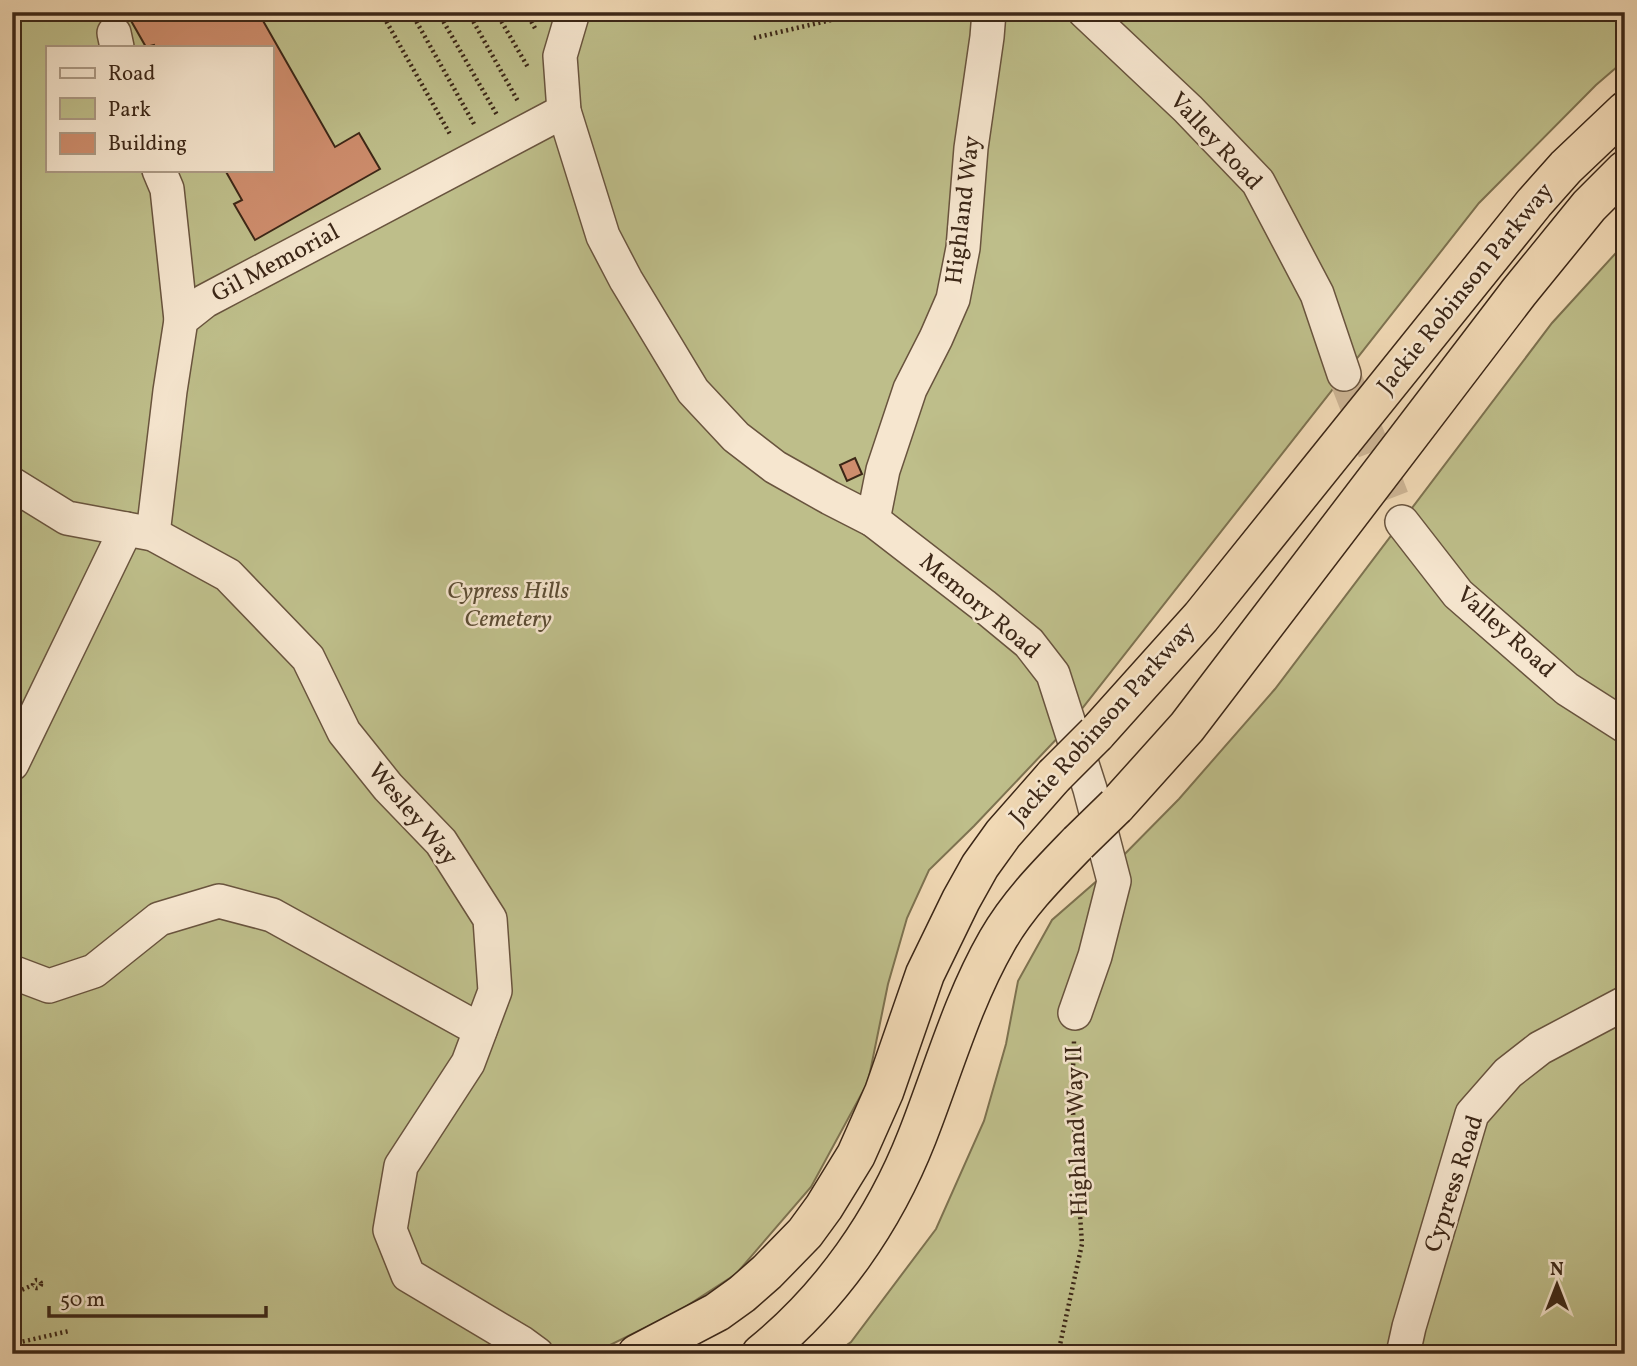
<svg xmlns="http://www.w3.org/2000/svg" width="1637" height="1366" viewBox="0 0 1637 1366" font-family="Vollkorn,serif">
	<rect width="100%" height="100%" fill="#f1d9b5"/>
	<filter id="stains"><feTurbulence type="fractalNoise" baseFrequency=".00286" numOctaves="4"/><feColorMatrix values="0 0 0 0 .2 0 0 0 0 .09 0 0 0 0 .02 0 0 0 .5 -.17"/></filter>
	<radialGradient id="worn" r=".72"><stop offset=".6" stop-color="#630" stop-opacity="0"/><stop offset="1" stop-color="#630" stop-opacity=".3"/></radialGradient>
	<g fill="#bebe8a" stroke="#7d7250" stroke-width="2" fill-rule="evenodd">
		<path d="M12,12H1625V60L1596,85L1479,203L1066,729L974,826L929,870L907,918L888,984L868,1082L811,1187L736,1274L679,1311L592,1354H12ZM47,47H271V170H47Z"/>
		<path d="M1625,243V1354H834L851,1342L936,1229L984,1121L1006,1044L1018,981L1052,920L1107,872L1179,799L1275,689L1552,323Z"/>
	</g>
	<g fill="#ce8d6d" stroke="#3c2717" stroke-width="2">
		<path d="M126,12H258L335,147L359,133L380,169L255,240L234,204L242,200L225,170H271V47H155L154,45L146,47Z"/>
		<path d="M855,458L862,474L847,481L840,465Z"/>
	</g>
	<g fill="none" stroke-linecap="round" stroke-linejoin="round">
		<path stroke="#cdb595" stroke-width="33" stroke-dasharray="33 17" stroke-linecap="butt" d="M1344,374L1402,522"/>
		<defs>
			<g id="minor">
				<path d="M573,12L560,56L564,111L603,236L626,280L693,391L736,437L775,467L830,498L873,520L983,605L1029,643L1053,674L1090,789L1114,881L1095,956L1075,1013"/>
				<path d="M1085,12L1188,109L1258,182L1317,294L1344,374"/>
				<path d="M114,33L117,47"/>
				<path d="M159,170L167,189L181,320"/>
				<path d="M12,484L67,518L153,534L228,575L308,658L344,732L388,787L441,842L490,919L495,991L468,1063L401,1166L390,1230L408,1275L522,1343L537,1354"/>
				<path d="M873,520L883,470L910,389L936,338L953,299L963,248L971,148L987,37L989,12"/>
				<path d="M1402,522L1458,594L1567,689L1625,726"/>
				<path d="M153,534L170,391L181,320L205,301L564,111"/>
				<path d="M12,764L126,529"/>
				<path d="M12,972L49,986L94,971L159,919L219,901L272,915L480,1030"/>
				<path d="M1403,1354L1409,1327L1472,1114L1508,1073L1540,1048L1625,1003"/>
			</g>
			<g id="highway">
				<path d="M1096,734L1201,617L1534,203L1566,167L1625,111"/>
				<path d="M1116,806L1187,727L1519,292L1589,206L1625,170"/>
				<path d="M637,1354L717,1312L742,1294L767,1272L805,1233L824,1207L856,1155L884,1092L925,974L961,900L980,866L1003,834L1054,776"/>
				<path d="M761,1354C831,1297 884,1221 917,1137C943,1071 962,1002 997,941C1018,904 1048,874 1078,843"/>
			</g>
		</defs>
		<use href="#minor" stroke="#69543e" stroke-width="36"/>
		<use href="#highway" stroke="#3c2717" stroke-width="41"/>
		<g stroke="#3c2717" stroke-width="4.5" stroke-dasharray="2 3.5" stroke-linecap="butt">
			<path d="M381,12L451,136"/>
			<path d="M411,12L474,124"/>
			<path d="M438,12L497,115"/>
			<path d="M468,12L519,103"/>
			<path d="M496,12L529,69"/>
			<path d="M526,12L536,30"/>
			<path d="M754,38L865,12"/>
			<path d="M12,1131V1137"/>
			<circle cx="37" cy="1284" r="4"/>
			<path d="M12,1294L33,1285"/>
			<path d="M12,1344L69,1331"/>
			<path d="M80,1354L87,1351"/>
			<path d="M1058,1354L1082,1244L1072,1097L1074,1041"/>
		</g>
		<use href="#minor" stroke="#f6e6cf" stroke-width="33"/>
		<use href="#highway" stroke="#f1d9b5" stroke-width="38"/>
		<defs>
			<g id="highway-bridge">
				<path d="M1054,776L1096,734"/>
				<path d="M1078,843L1116,806"/>
			</g>
		</defs>
		<use href="#highway-bridge" stroke="#3c2717" stroke-width="41" stroke-linecap="butt"/>
		<use href="#highway-bridge" stroke="#f1d9b5" stroke-width="38"/>
	</g>
	<g text-anchor="middle" dominant-baseline="central" stroke-width="5" stroke-linejoin="round" paint-order="stroke">
		<g font-size="24" fill="#3c2717" stroke="#f6e6cf">
			<text transform="translate(1215 142) rotate(47)">Valley Road</text>
			<text transform="translate(964 210) rotate(-83)">Highland Way</text>
			<text transform="translate(276 264) rotate(-28)">Gil Memorial</text>
			<text transform="translate(1466 289) rotate(-51)">Jackie Robinson Parkway</text>
			<text transform="translate(979 607) rotate(40)">Memory Road</text>
			<text transform="translate(1505 633) rotate(42)">Valley Road</text>
			<text transform="translate(1103 724) rotate(-48)">Jackie Robinson Parkway</text>
			<text transform="translate(412 815) rotate(50)">Wesley Way</text>
			<text transform="translate(1078 1131) rotate(-92)">Highland Way II</text>
			<text transform="translate(1455 1184) rotate(-72)">Cypress Road</text>
		</g>
		<g font-size="24" font-style="italic" fill="#5c4d34" stroke="#f6e6cf">
			<text x="508" y="592">Cypress Hills<tspan x="508" dy="28">Cemetery</tspan></text>
		</g>
	</g>
	<rect width="1637" height="1366" fill="none" stroke="#f1d9b5" stroke-width="42"/>
	<rect x="14" y="14" width="1609" height="1338" fill="none" stroke="#3c2717" stroke-width="3.5"/>
	<rect x="21" y="21" width="1595" height="1324" fill="none" stroke="#3c2717" stroke-width="2"/>
	<rect x="46" y="46" width="228" height="126" fill="#f6e6cf" stroke="#ac9a85" stroke-width="2"/>
	<rect x="60" y="68" width="35" height="10" fill="#f6e6cf" stroke="#ac9a85" stroke-width="2"/>
	<text x="108" y="80" font-size="21" fill="#3c2717">Road</text>
	<rect x="60" y="98" width="35" height="21" fill="#bebe8a" stroke="#ac9a85" stroke-width="2"/>
	<text x="108" y="116" font-size="21" fill="#3c2717">Park</text>
	<rect x="60" y="133" width="35" height="21" fill="#ce8d6d" stroke="#ac9a85" stroke-width="2"/>
	<text x="108" y="150" font-size="21" fill="#3c2717">Building</text>
	<g transform="translate(1557 1285)" stroke="#f6e6cf" stroke-width="5" paint-order="stroke">
	<path d="M0-5L12 26L0 18L-12 26Z" fill="#3c2717"/>
	<text y="-10" font-size="19" font-weight="bold" text-anchor="middle" fill="#3c2717">N</text>
	</g>
	<path d="M49 1306v10h217v-10" fill="none" stroke="#3c2717" stroke-width="3.5"/>
	<text x="60" y="1306" font-size="21" fill="#3c2717" stroke="#f6e6cf" stroke-width="5" paint-order="stroke">50 m</text>
	<rect width="100%" height="100%" filter="url(#stains)"/>
	<rect width="100%" height="100%" fill="url(#worn)"/>
</svg>
